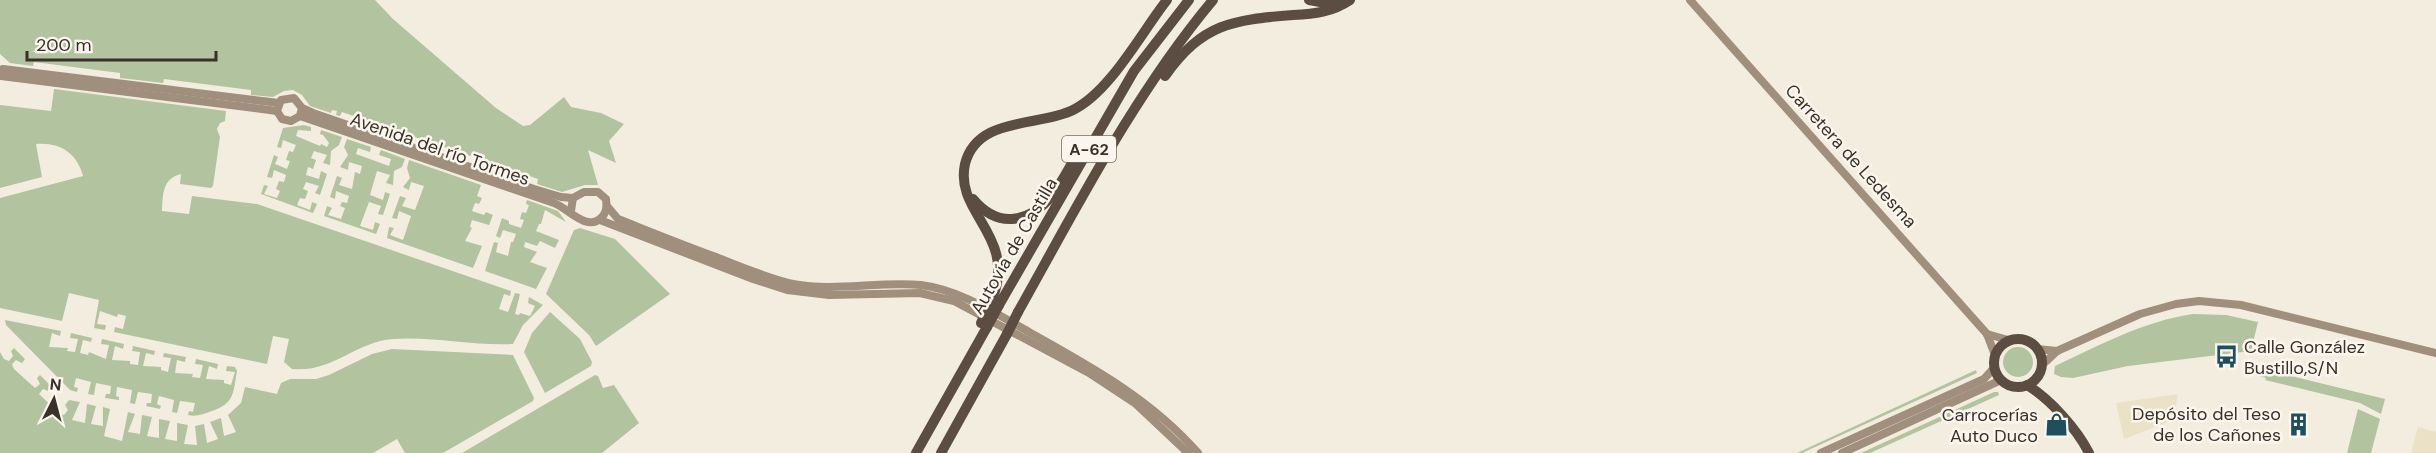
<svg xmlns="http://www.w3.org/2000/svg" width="2436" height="453" viewBox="0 0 2436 453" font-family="'DM Sans',sans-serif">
	<rect width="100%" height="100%" fill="#f3ede0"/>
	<g fill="#b2c39f">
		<path d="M0,0H375L393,19L496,108L523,126L530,125L564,97L571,107L601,113L624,124L609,141L616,163L588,150L598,185H585L562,192L537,184L538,179L342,112L340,116L336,115L337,111L332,110L331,113L310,106L302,95L293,90L284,91L273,97L251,95V90L164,79L163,83L120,78V73L34,62L33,66L10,63L0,54Z"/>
		<path d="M54,89L226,111L225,121L220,123L217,129L220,137L213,186L211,188L180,184L181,174C162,179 163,194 162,211L189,214L192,196L257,204L511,291L510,296L504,294L499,309L508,312L515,293L520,294L515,314L519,315L520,313L530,316L535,306L528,303L529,297L543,305L523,325L513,344C473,346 433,336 393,339C355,342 332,373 292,369L284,362L289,339L273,336L267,364L114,332L115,327L123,329L126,316L118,314L117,317L100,311L97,324L106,325L105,330L94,328L99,300L69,293L62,321L0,308V198L83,176C77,153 60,142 36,144L42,177L0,188V105L51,111Z"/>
		<path d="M304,125L311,127V131L298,130L296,136L320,146L321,144L327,147L329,143L323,135L320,134L321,130L342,137L339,145L331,151L330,165L323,163L327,155L314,151L311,158L316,160L313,169L308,167L306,175L319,179L321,171L327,174L320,195L315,193L319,186L306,182L303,189L308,191L305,199L300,198L297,205L310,210L312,202L317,204L313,213L261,194L264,185L268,186L264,194L277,198L280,191L276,189L279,181L284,182L286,175L274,170L272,178L267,177L274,155L278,157L275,164L287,169L290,161L286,160L289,151L293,152L296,145L283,140L281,148L277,147L283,128Z"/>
		<path d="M347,139L371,147L370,152L358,148L356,154L389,166L391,159L379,155L381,150L405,159L402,167L394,171L393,185L386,183L390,175L377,171L370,195L383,200L385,192L390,194L383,215L378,214L381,206L369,202L360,226L373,230L375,222L380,224L376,234L324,216L327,206L332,208L328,215L341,219L345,208L340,206L342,202L347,203L349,196L336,191L335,199L330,197L337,176L342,178L339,185L352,189L355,172L360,174L362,166L349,162L348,170L340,167L348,155L344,147Z"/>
		<path d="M409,160L481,185L477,196L482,198L479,204L475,203L472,211L484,215L486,212L493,215L489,225L472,220L470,227L472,228L465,241L482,246L473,268L387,238L389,227L394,228L390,235L403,240L411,216L399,211L397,219L392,218L400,196L406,198L402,206L415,210L424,186L411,182L409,190L403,187L410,178L407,168Z"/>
		<path d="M527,200L558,211L566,222L545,210L541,224H539L536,231L559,240L555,248L540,241L537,246L525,242L524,247L537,252L530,262L547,268L536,289L485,271L494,242L498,243L496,252L508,256L511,242H513L516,234L503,230L500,238L496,236L502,218L509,221V224L521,228L524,220L520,219L522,212L526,213L529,205L526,204Z"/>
		<path d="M580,228L615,239L670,294L596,346L589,335L546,294L574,230Z"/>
		<path d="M550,312L580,339L592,362L591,366L545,393L524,352L532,333Z"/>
		<path d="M2193,314L2226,315L2258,322L2251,351L2128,366L2073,378L2061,377L2054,374L2055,366C2100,345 2144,321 2193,314Z"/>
		<path d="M5,320L61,331L60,336L52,333L49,347L68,348L67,351L75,352L78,339L70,338L71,333L92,338L91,342L83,340L80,353L88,355L89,352L106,359L109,345L101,344L102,339L124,344L123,349L115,346L112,360L130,361V364L138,365L140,352L132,351L133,346L155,351L154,355L146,353L143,366L161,367V370L168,372L171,358L163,357L164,353L186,357L185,362L177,360L175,373L193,374L192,377L200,378L203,365L195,364L196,359L218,364L217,369L209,366L206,379L224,380V383L231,385L235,372L226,371L227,366L235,367L237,371C233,393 235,403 212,411C203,414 197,417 188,415L189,411L193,412L195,403L180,401L177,413L172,412L174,400L159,396L157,404L161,406L160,409L146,406L147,403H151L152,394L138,392L135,404L130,403L132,390L117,387L116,396L119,397V400L105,398L106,394H110L111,386L96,383L94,395L88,394L91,382L76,378L74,387L78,388L77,392L70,390L6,325Z"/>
		<circle cx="2018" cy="362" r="15"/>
		<path d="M14,348L25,359L22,363L16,360L12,364L14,369L35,388L40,384L37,378L40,375L52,387L48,391L43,389L39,394L59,413L64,415L68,410L65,405L69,400L80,402L72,420L85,423L87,404L96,406L91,424L103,426V407L110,409L104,436L122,441L128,412L135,414L128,432L140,434L142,415L152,417L147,436L159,438V419L170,421L165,439L177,441V423L188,425L184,444L197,445L195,426L204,424L207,443L218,439L210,422L221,418L224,436L236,432L228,415L241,403L245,387L277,394L281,383L290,379H316L329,375L372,354L392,349L513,355L534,398L533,401L443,453H405L397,439L373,453H0V352L4,359L9,361L13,356L11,351Z"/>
		<path d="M2254,367L2385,399L2381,414L2360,403L2265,380L2266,378L2252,374Z"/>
		<path d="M1976,370L1977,373L1802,453H1797Z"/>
		<path d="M595,375L598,376L603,388L614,385L639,423L602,453H462Z"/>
		<path d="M1994,392H1998L1999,395L1870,453H1861Z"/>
		<path d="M2358,409L2380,419L2371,453H2347Z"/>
	</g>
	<g fill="#ebe1c7">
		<path d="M2178,394L2173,420L2124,439L2116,403Z"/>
		<path d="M2418,427L2436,432V453H2411Z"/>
	</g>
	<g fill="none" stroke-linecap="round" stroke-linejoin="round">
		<g stroke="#a08f7c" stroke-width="8">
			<path d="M1690,0L1987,334L1995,355"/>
			<path d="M3,69L279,103"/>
			<path d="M1,76L277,111"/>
			<path d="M302,108L300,116L291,121L282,119L277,111L281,100L294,98L302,108L313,113L534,189L561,197L573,198"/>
			<path d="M300,116L554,203C568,208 587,233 602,217C607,212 607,206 606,199L598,192H584L573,198L571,211"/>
			<path d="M607,206L618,219C651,232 683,245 716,257C741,267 767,278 793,284C836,292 878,281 921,285C960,290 995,313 1029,332C1090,366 1151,399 1198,453"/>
			<path d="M600,220L753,279L787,290L829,295L920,293L954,301L1089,373L1136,404L1188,453"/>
			<path d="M1987,334L2008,340"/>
			<path d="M2037,349L2057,351"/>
			<path d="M2041,366L2057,351L2140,314L2176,304L2199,301L2241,305L2436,353"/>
			<path d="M1821,453L1984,379L1994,368"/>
			<path d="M1842,453L2001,380"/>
		</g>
		<g stroke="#5b4d42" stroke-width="10">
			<path d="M1309,0L1326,3L1337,0"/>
			<path d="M1165,76C1203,23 1232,20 1293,15C1315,14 1332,12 1350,0"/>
			<path d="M973,199C983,211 995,220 1012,219C1049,216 1063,177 1080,149"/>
			<path d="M992,300C1018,235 954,214 965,164C977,116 1039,127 1073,110C1110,92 1141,33 1167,0"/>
			<path d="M999,305L1134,71L1189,0"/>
			<path d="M1018,312C1077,207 1135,93 1213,0"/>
			<circle cx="2018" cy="363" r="24"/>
			<path d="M2027,385C2050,399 2077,429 2089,453"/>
			<path d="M916,453L987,327"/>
			<path d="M941,453L1007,334"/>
		</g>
		<g stroke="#5b4d42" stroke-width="10">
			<path d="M981,323L992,300"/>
			<path d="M987,327L999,305"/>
			<path d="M1007,334L1018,312"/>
		</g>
	</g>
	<defs>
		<symbol id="bus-bare" viewBox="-9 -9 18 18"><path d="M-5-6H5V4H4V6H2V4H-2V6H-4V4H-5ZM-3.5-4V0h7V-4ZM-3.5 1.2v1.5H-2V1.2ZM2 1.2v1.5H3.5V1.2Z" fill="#1f4f5c" stroke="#fbf6ed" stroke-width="2.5" paint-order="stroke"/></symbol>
		<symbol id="building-bare" viewBox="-9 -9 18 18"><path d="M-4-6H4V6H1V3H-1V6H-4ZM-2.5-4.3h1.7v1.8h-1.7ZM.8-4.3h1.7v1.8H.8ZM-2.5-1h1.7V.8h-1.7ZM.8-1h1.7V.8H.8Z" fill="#1f4f5c" stroke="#fbf6ed" stroke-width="2.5" paint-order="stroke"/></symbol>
		<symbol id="shop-bare" viewBox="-9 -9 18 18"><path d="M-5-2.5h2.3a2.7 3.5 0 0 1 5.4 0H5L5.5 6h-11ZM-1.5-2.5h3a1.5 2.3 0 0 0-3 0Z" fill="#1f4f5c" stroke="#fbf6ed" stroke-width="2.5" paint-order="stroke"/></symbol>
	</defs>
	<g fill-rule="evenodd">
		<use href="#bus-bare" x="2210" y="340" width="33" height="33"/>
		<use href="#building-bare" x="2282" y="408" width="33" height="33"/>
		<use href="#shop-bare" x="2040" y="408" width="33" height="33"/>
	</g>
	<g text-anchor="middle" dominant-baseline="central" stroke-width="5" stroke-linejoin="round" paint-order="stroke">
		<rect fill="#fbf6ed" stroke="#746d64" stroke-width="1.5" x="1062" y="136" width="54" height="26" rx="4.5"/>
		<g font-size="16" font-weight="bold" fill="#3a322a">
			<text x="1089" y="149">A-62</text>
		</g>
		<g font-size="18" fill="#3a322a" stroke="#fbf6ed">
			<text transform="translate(440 149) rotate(19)">Avenida del río Tormes</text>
			<text transform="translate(1851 156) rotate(48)">Carretera de Ledesma</text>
			<text transform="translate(1014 246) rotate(-60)">Autovía de Castilla</text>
		</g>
		<g font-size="18" fill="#3a322a" stroke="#fbf6ed" text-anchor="end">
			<text x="2244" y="347" text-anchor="start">Calle González<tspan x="2244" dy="21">Bustillo,S/N</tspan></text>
			<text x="2281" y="414">Depósito del Teso<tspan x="2281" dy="21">de los Cañones</tspan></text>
			<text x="2038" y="415">Carrocerías<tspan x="2038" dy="21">Auto Duco</tspan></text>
		</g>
	</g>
	<g transform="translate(54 399) rotate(6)" stroke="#fbf6ed" stroke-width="4.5" paint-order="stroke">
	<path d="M0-4.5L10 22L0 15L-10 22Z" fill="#3a322a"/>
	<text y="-9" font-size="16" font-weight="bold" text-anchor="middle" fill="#3a322a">N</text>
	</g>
	<path d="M27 51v9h189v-9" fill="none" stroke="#3a322a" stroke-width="3"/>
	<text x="36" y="51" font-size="18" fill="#3a322a" stroke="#fbf6ed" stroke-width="4.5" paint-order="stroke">200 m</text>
</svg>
